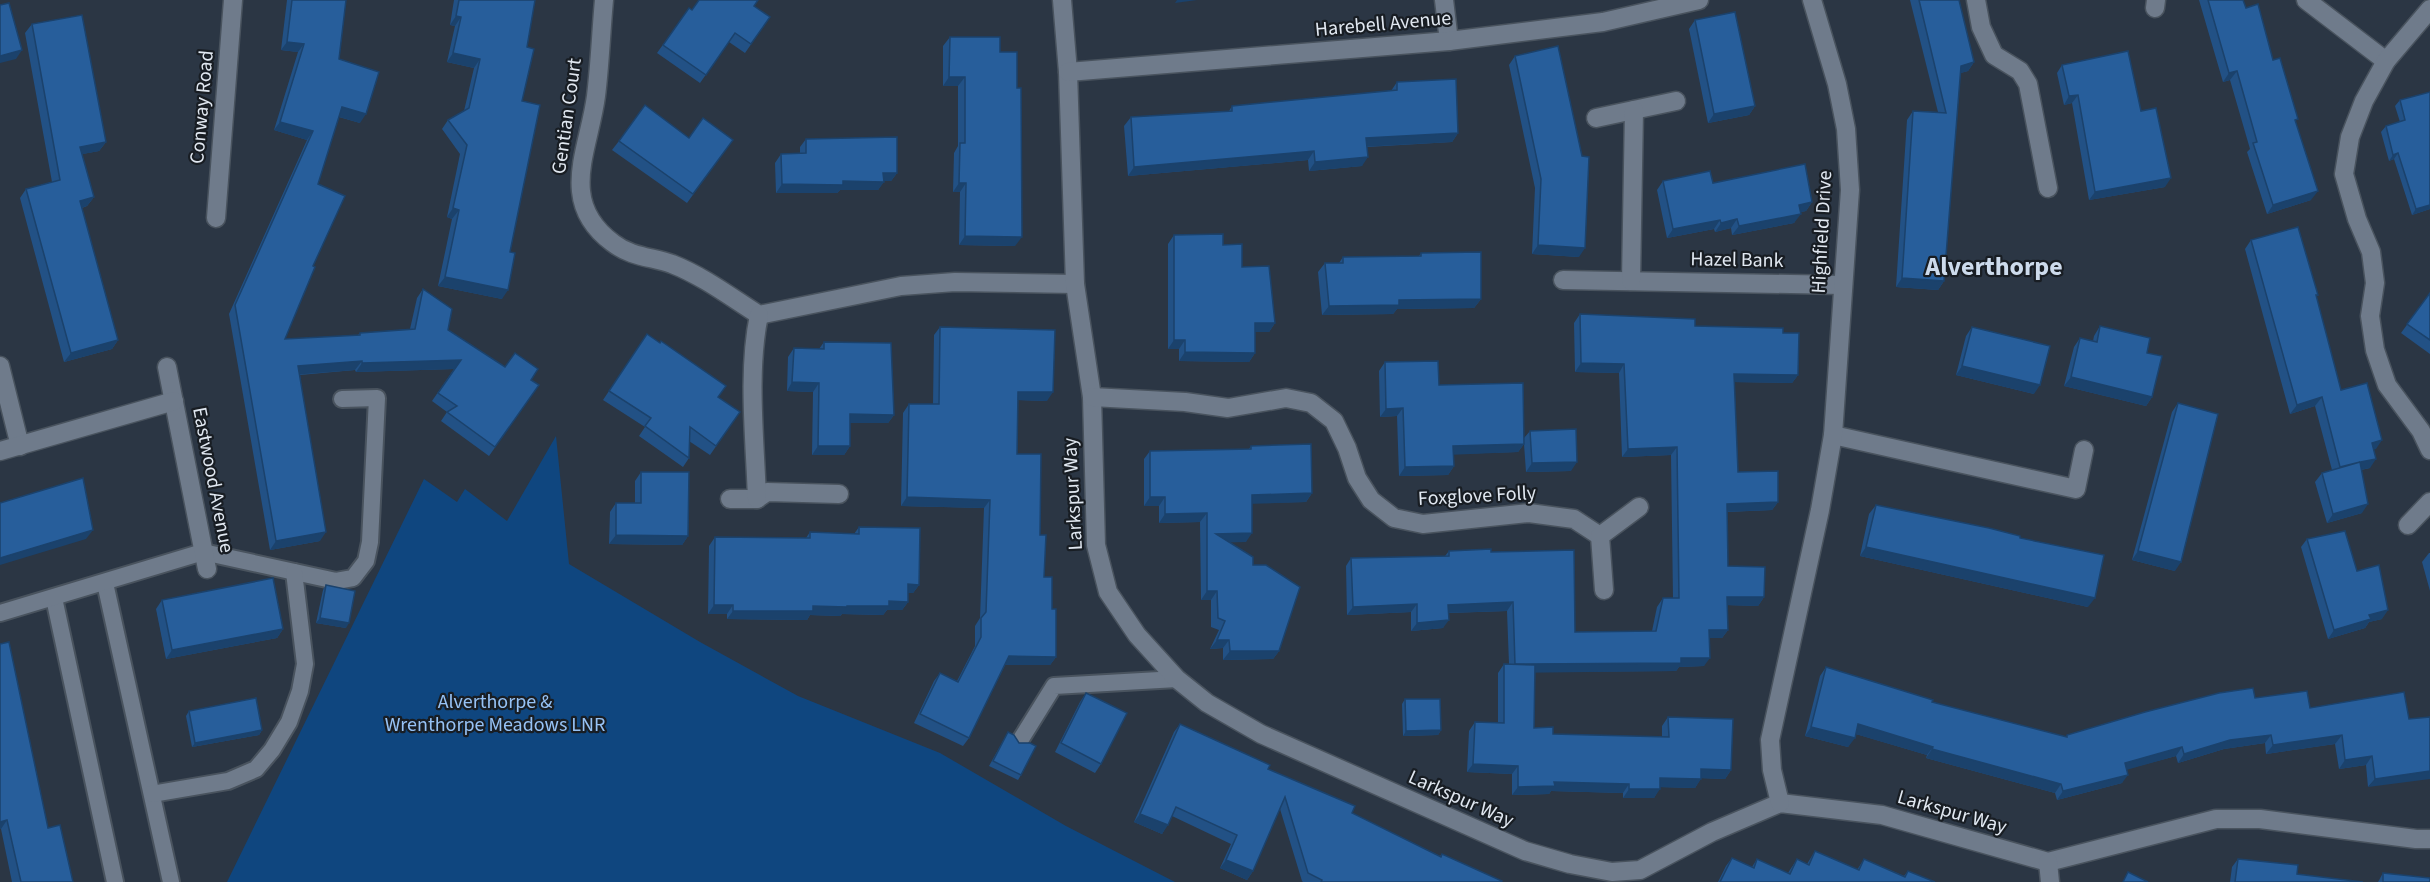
<svg xmlns="http://www.w3.org/2000/svg" width="2430" height="882" viewBox="0 0 2430 882" font-family="'Source Sans 3',sans-serif">
	<rect width="100%" height="100%" fill="#2b3644"/>
	<path fill="#0f467f" d="M556,436L569,564L700,642L798,696L940,753L1066,826L1175,882H227L424,479L457,502L465,489L507,521Z"/>
	<g fill="none" stroke-linecap="round" stroke-linejoin="round">
		<defs>
			<g id="lane">
				<path d="M105,583L171,882"/>
				<path d="M54,598L115,882"/>
				<path d="M0,613L203,552L336,581L353,578L366,561L370,542L377,398L342,399"/>
				<path d="M1021,739L1054,686L1177,679"/>
				<path d="M152,794L228,781L256,769L272,750L289,722L300,691L305,664L294,572"/>
			</g>
			<g id="street">
				<path d="M604,0C601,32 600,64 596,96C589,150 557,202 613,243C631,257 652,257 672,264C703,276 732,298 759,315L901,286L955,282L1075,284"/>
				<path d="M1062,0L1068,72L1075,284L1092,397L1096,545L1108,592L1137,635L1177,679L1207,703L1261,734L1525,851L1570,864L1612,872L1640,870L1712,832L1780,803L1882,815L2048,862L2216,819H2260L2416,839H2430"/>
				<path d="M1444,0L1449,41"/>
				<path d="M1976,0L1981,27L1994,55L2020,71L2028,84L2048,188"/>
				<path d="M2306,0L2386,61"/>
				<path d="M2155,8L2156,0"/>
				<path d="M2430,9L2386,61L2364,101L2350,137L2344,174L2357,219L2371,252L2375,283L2370,316L2375,350L2387,385L2421,431L2430,450"/>
				<path d="M1068,72L1449,41L1603,22L1699,0"/>
				<path d="M1596,118L1676,101"/>
				<path d="M216,218L233,0"/>
				<path d="M1563,280L1842,285"/>
				<path d="M1631,281L1634,110"/>
				<path d="M0,366L20,446"/>
				<path d="M167,367L207,569"/>
				<path d="M1092,397L1185,402L1228,408L1286,398L1311,403L1334,421L1347,448L1357,478L1371,500L1394,518L1423,524L1529,513L1574,519L1600,536"/>
				<path d="M1833,435L2076,489L2084,450"/>
				<path d="M0,451L174,401"/>
				<path d="M730,499H757L767,492L839,494"/>
				<path d="M757,499C755,440 747,372 759,315"/>
				<path d="M2408,525L2430,502"/>
				<path d="M1604,590L1600,536L1639,507"/>
				<path d="M1780,803L1772,770L1770,740L1820,510L1833,435L1850,190L1846,129L1837,84L1812,0"/>
				<path d="M2048,862L2050,882"/>
			</g>
		</defs>
		<use href="#lane" stroke="#49535e" stroke-width="20"/>
		<use href="#street" stroke="#49535e" stroke-width="21"/>
		<use href="#lane" stroke="#6f7b8b" stroke-width="16"/>
		<use href="#street" stroke="#6f7b8b" stroke-width="18"/>
	</g>
	<g fill="#225185">
		<path d="M287,0H346L339,59L360,123L339,117L318,184L313,266L285,339L358,335L360,333L410,329L417,298L423,289L448,330L505,367L531,380L539,385L489,456L441,421L447,412L432,401L454,369L356,372L355,370L300,375L320,541L270,550L229,314L307,140L274,130L298,52L281,50Z"/>
		<path d="M454,0H535L527,47L510,252L502,299L438,286L452,219L447,217L460,154L442,129L448,120L464,111L474,68L447,62L455,26L450,25Z"/>
		<path d="M1910,0H1959L1974,62L1968,71L1960,73L1944,281L1938,290L1896,287L1907,120L1913,111L1938,112Z"/>
		<path d="M2199,0H2243L2246,8L2273,60L2296,122L2311,200L2267,214L2247,152L2250,149L2230,80L2223,82Z"/>
		<path d="M754,6L770,17L745,53L729,42L700,83L657,53L689,8L691,10Z"/>
		<path d="M1695,20L1755,106L1749,115L1708,123L1689,29Z"/>
		<path d="M32,24L106,142L99,151L82,154L94,197L87,206L82,208L118,340L112,349L64,362L20,198L26,189L52,182L25,33Z"/>
		<path d="M950,37L1000,52L1015,246L959,245L960,192H953L954,153L958,146V86H943V46Z"/>
		<path d="M1515,56L1579,257L1532,254L1535,188L1509,65Z"/>
		<path d="M2062,65L2165,187L2089,200L2072,103L2064,105L2057,73Z"/>
		<path d="M1397,82L1458,133L1452,142L1367,147L1362,166L1309,171L1308,160L1128,176L1124,126L1131,117L1229,111L1232,106L1391,91Z"/>
		<path d="M2430,92V209L2412,215L2394,159L2389,161L2381,132L2386,126L2400,122L2395,106L2400,100Z"/>
		<path d="M689,138L733,140L687,203L612,150L619,141Z"/>
		<path d="M806,139L897,173L891,181H884L878,190H840L837,193H776L775,163L781,154L800,153V147Z"/>
		<path d="M1663,181L1713,183L1812,202L1806,211L1800,212L1794,223L1732,235L1731,228L1715,232L1714,229L1667,238L1657,190Z"/>
		<path d="M1174,235L1223,245L1242,267L1275,323L1269,332H1255V353L1249,362L1179,361V349H1168V244Z"/>
		<path d="M2251,240L2318,295L2316,297L2341,390L2376,449H2373L2370,468L2361,470L2362,513L2327,523L2315,482L2322,473L2332,470L2315,406L2290,414L2245,249Z"/>
		<path d="M1421,253L1481,299L1474,308L1397,309L1393,314L1322,315L1318,272L1325,263H1339L1343,257L1419,256Z"/>
		<path d="M2430,293V354L2401,333Z"/>
		<path d="M1580,314L1695,326L1783,333L1798,375L1792,383L1734,382L1738,472L1778,502L1772,510L1727,512L1728,566L1764,597L1758,606L1727,605L1728,630L1722,638H1710L1704,666L1679,667L1676,671L1535,672L1534,728L1553,734L1662,737V726L1668,717L1731,770L1725,779L1701,778L1695,788L1660,787L1654,798H1623V793L1551,791L1549,794L1512,795V774L1467,772L1469,731L1475,722L1498,723V673L1504,664H1509L1507,611L1449,613L1443,628L1411,631V612L1347,615L1346,566L1351,558L1445,556L1449,551L1491,552L1575,632L1652,631L1657,607L1663,598H1673L1671,455L1622,457L1619,373L1575,372L1574,323Z"/>
		<path d="M2100,326L2147,353L2152,397L2146,406L2064,386L2074,347L2080,338L2093,341L2094,336Z"/>
		<path d="M940,327L1047,401L1018,400L1017,454L1040,535L1044,577L1052,609L1056,657L1050,665H1005L969,738L963,746L914,723L934,681L940,673L957,681L975,646V626L980,618L984,508L901,506L903,413L909,404H933L934,335Z"/>
		<path d="M1972,327L2034,394L1956,375L1966,336Z"/>
		<path d="M647,334L718,397L740,412L710,455L689,441V458L683,467L639,436L645,427L603,400Z"/>
		<path d="M824,342L894,415L888,423H850V446L844,455H812L813,392L787,391L788,357L794,348L819,349Z"/>
		<path d="M1385,362L1439,385L1524,438L1530,431L1571,471L1526,472L1524,444L1518,452L1454,454V466L1448,475L1399,476L1397,416L1380,417L1379,371Z"/>
		<path d="M2178,403L2175,571L2132,560L2172,412Z"/>
		<path d="M1251,446L1312,493L1306,502L1252,503L1246,542H1230L1253,565L1279,651L1273,659L1223,660V648L1210,649L1219,630L1211,627V600H1201L1200,522L1159,523V506H1144V459L1150,451L1249,449Z"/>
		<path d="M641,472L688,536L682,545L609,544L610,512L616,503H635V481Z"/>
		<path d="M1876,505L2020,538L2088,607L1860,556L1869,514Z"/>
		<path d="M859,527L919,585L913,593H908V602L902,610H887L883,615L842,614L840,616L810,615L807,620L727,619V614H708L709,546L715,537L806,538L810,532L854,534Z"/>
		<path d="M2307,539L2357,571L2382,619L2369,622L2365,628L2328,639L2301,547Z"/>
		<path d="M2429,553H2430V591L2422,562Z"/>
		<path d="M326,585L346,628L316,623L323,590Z"/>
		<path d="M162,600L283,629L277,638L166,659L156,609Z"/>
		<path d="M0,644L48,828L73,882H12L1,829Z"/>
		<path d="M1826,667L1932,702L2066,737L2067,735L2255,698L2310,708L2409,719L2430,717L2368,787L2366,765L2339,769L2335,744L2266,754L2265,743L2224,749L2178,763L2176,756L2127,769L2122,783L2057,800L2055,793L1926,758L1927,755L1856,734L1848,747L1805,736L1820,676Z"/>
		<path d="M1086,693L1101,764L1095,773L1055,752L1080,702Z"/>
		<path d="M1405,699L1441,730L1438,735L1403,736L1402,704Z"/>
		<path d="M189,711L262,730L259,735L192,747L186,716Z"/>
		<path d="M1180,724L1352,813L1440,856L1442,854L1501,882H1303L1302,881L1280,809L1253,871L1247,880L1220,868L1231,844L1172,816L1162,834L1134,822L1174,732Z"/>
		<path d="M1008,732L1021,775L1018,780L989,766Z"/>
		<path d="M1815,851L1857,870L1864,859L1904,876L1908,871L1935,882H1718L1726,866L1732,858L1752,867L1757,859L1788,873L1797,859L1807,864Z"/>
		<path d="M2238,859L2297,874L2363,882H2230L2232,867Z"/>
		<path d="M2383,873L2430,882H2378Z"/>
	</g>
	<g fill="#1b426c">
		<path d="M1177,0H1197L1175,3Z"/>
		<path d="M456,16L461,17L455,26L450,25Z"/>
		<path d="M287,42L304,44L298,52L281,50Z"/>
		<path d="M22,50L16,59L0,63V56Z"/>
		<path d="M453,53L480,59L474,68L447,62Z"/>
		<path d="M1974,62L1968,71L1954,75L1961,66Z"/>
		<path d="M2237,71L2230,80L2223,82L2229,73Z"/>
		<path d="M949,77H965L958,86H943Z"/>
		<path d="M2078,95L2072,103L2064,105L2069,96Z"/>
		<path d="M1755,106L1749,115L1708,123L1714,114Z"/>
		<path d="M342,107L366,114L360,123L336,116Z"/>
		<path d="M280,122L313,131L307,140L274,130Z"/>
		<path d="M1458,133L1452,142L1360,147L1366,138Z"/>
		<path d="M106,142L99,151L73,156L80,147Z"/>
		<path d="M1314,151L1308,160L1128,176L1134,167Z"/>
		<path d="M2398,153L2394,159L2389,161L2393,155Z"/>
		<path d="M1368,157L1362,166L1309,171L1315,162Z"/>
		<path d="M883,173H897L891,181H878Z"/>
		<path d="M2171,178L2165,187L2089,200L2095,192Z"/>
		<path d="M843,181L884,182L878,190H840L837,193H776L782,184Z"/>
		<path d="M959,183H966L960,192H953Z"/>
		<path d="M2318,191L2311,200L2267,214L2273,205Z"/>
		<path d="M94,197L87,206L74,210L80,201Z"/>
		<path d="M1812,202L1806,211L1792,214L1799,205Z"/>
		<path d="M2430,205V209L2412,215L2416,209Z"/>
		<path d="M453,208L459,210L452,219L447,217Z"/>
		<path d="M1801,214L1794,223L1732,235L1739,226Z"/>
		<path d="M1737,219L1731,228L1715,232L1721,223Z"/>
		<path d="M1720,220L1714,229L1667,238L1673,229Z"/>
		<path d="M965,236L1022,237L1015,246L959,245Z"/>
		<path d="M1538,245L1585,248L1579,257L1532,254Z"/>
		<path d="M445,277L508,290L502,299L438,286Z"/>
		<path d="M1902,278L1944,281L1938,290L1896,287Z"/>
		<path d="M1481,299L1474,308L1397,309L1393,314L1322,315L1329,306L1399,300Z"/>
		<path d="M1255,323H1275L1269,332H1249Z"/>
		<path d="M118,340L112,349L64,362L71,353Z"/>
		<path d="M1174,340H1185L1179,349H1168Z"/>
		<path d="M1185,352L1255,353L1249,362L1179,361Z"/>
		<path d="M461,360L454,369L356,372L362,363Z"/>
		<path d="M362,361L355,370L292,375L298,366Z"/>
		<path d="M1581,363L1624,364L1619,373L1575,372Z"/>
		<path d="M1962,366L2040,385L2034,394L1956,375Z"/>
		<path d="M1734,374L1798,375L1792,383L1728,382Z"/>
		<path d="M2071,377L2152,397L2146,406L2064,386Z"/>
		<path d="M792,382L819,383L813,392L787,391Z"/>
		<path d="M1018,392H1053L1047,401L1012,400Z"/>
		<path d="M2322,397L2315,406L2290,414L2297,405Z"/>
		<path d="M1403,408L1397,416L1380,417L1386,409Z"/>
		<path d="M850,414L894,415L888,423H844Z"/>
		<path d="M2382,440L2376,449L2365,452L2372,443Z"/>
		<path d="M1524,444L1518,452L1447,455L1453,446Z"/>
		<path d="M818,446H850L844,455H812Z"/>
		<path d="M1677,447L1671,455L1622,457L1628,449Z"/>
		<path d="M2376,459L2370,468L2354,471L2360,462Z"/>
		<path d="M1577,462L1571,471L1526,472L1532,463Z"/>
		<path d="M1454,466L1448,475L1399,476L1405,467Z"/>
		<path d="M1312,493L1306,502L1246,504L1252,495Z"/>
		<path d="M907,497L990,500L984,508L901,506Z"/>
		<path d="M1150,497H1165L1159,506H1144Z"/>
		<path d="M1778,502L1772,510L1721,512L1727,504Z"/>
		<path d="M2368,504L2362,513L2327,523L2333,514Z"/>
		<path d="M1207,513L1200,522L1159,523L1165,514Z"/>
		<path d="M93,530L86,539L0,565V558Z"/>
		<path d="M326,532L320,541L270,550L276,541Z"/>
		<path d="M1252,533L1246,542L1210,543L1216,534Z"/>
		<path d="M616,535L688,536L682,545L609,544Z"/>
		<path d="M1866,547L2095,598L2088,607L1860,556Z"/>
		<path d="M2138,551L2181,562L2175,571L2132,560Z"/>
		<path d="M908,584L919,585L913,593H902Z"/>
		<path d="M1207,591H1217L1211,600H1201Z"/>
		<path d="M1727,597H1764L1758,606L1722,605Z"/>
		<path d="M889,601L908,602L902,610H887L883,615L842,614L840,616L810,615L807,620L727,619L733,611L813,606H847Z"/>
		<path d="M1513,602L1507,611L1443,613L1448,605Z"/>
		<path d="M1417,604L1411,612L1347,615L1353,607Z"/>
		<path d="M714,605H733L727,614H708Z"/>
		<path d="M2388,610L2382,619L2369,622L2365,628L2328,639L2334,630L2369,615Z"/>
		<path d="M320,618L349,623L346,628L316,623Z"/>
		<path d="M1449,620L1443,628L1411,631L1417,623Z"/>
		<path d="M283,629L277,638L166,659L172,650Z"/>
		<path d="M1709,630H1728L1722,638H1704Z"/>
		<path d="M1217,640H1229L1223,648L1210,649Z"/>
		<path d="M1230,651H1279L1273,659L1223,660Z"/>
		<path d="M1009,656L1056,657L1050,665H1003Z"/>
		<path d="M1681,658H1710L1704,666L1679,667L1676,671L1510,673L1515,664Z"/>
		<path d="M1858,724L1933,747L1927,755L1852,733Z"/>
		<path d="M1811,727L1855,738L1848,747L1805,736Z"/>
		<path d="M262,730L259,735L192,747L195,743Z"/>
		<path d="M1441,730L1438,735L1403,736L1406,731Z"/>
		<path d="M2271,735L2265,743L2224,749L2178,763L2184,754L2230,740Z"/>
		<path d="M2342,735L2335,744L2266,754L2273,745Z"/>
		<path d="M2182,747L2176,756L2119,772L2125,763Z"/>
		<path d="M1932,749L2061,784L2055,793L1926,758Z"/>
		<path d="M2372,756L2366,765L2339,769L2345,760Z"/>
		<path d="M1473,764L1518,766L1512,774L1467,772Z"/>
		<path d="M1701,769L1731,770L1725,779L1695,778Z"/>
		<path d="M2430,771V779L2368,787L2375,779Z"/>
		<path d="M2128,775L2122,783L2057,800L2063,791Z"/>
		<path d="M1660,778L1701,779L1695,788L1654,787Z"/>
		<path d="M1554,782L1629,784L1623,793L1551,791L1549,794L1512,795L1518,787Z"/>
		<path d="M1629,789H1660L1654,798H1623Z"/>
		<path d="M1140,814L1168,825L1162,834L1134,822Z"/>
		<path d="M7,820L1,829H0V822Z"/>
		<path d="M1226,860L1253,871L1247,880L1220,868Z"/>
	</g>
	<g fill="#275e9b" stroke="#1b426c" stroke-width="1.5">
		<path d="M292,0H346L339,59L379,72L366,114L342,107L318,184L345,196L313,266L315,267L285,339L360,335V333L415,329L423,289L452,309L448,330L505,367L515,353L538,369L531,380L539,385L495,447L447,412L457,406L438,393L461,360L362,363V361L298,366L326,532L276,541L235,305L313,131L280,122L304,44L287,42Z"/>
		<path d="M459,0H535L527,47L534,49L522,101L540,105L510,252L515,253L508,290L445,277L459,210L453,208L467,145L448,120L469,108L480,59L453,53L461,17L456,16Z"/>
		<path d="M699,0H758L754,6L770,17L751,44L735,33L706,75L663,45L689,8L692,10Z"/>
		<path d="M1919,0H1959L1974,62L1961,66L1944,281L1902,278L1913,111L1946,113Z"/>
		<path d="M2208,0H2243L2246,8L2258,4L2273,60L2280,58L2298,119L2295,120L2318,191L2273,205L2253,143L2257,142L2237,71L2229,73Z"/>
		<path d="M9,3L22,50L0,56V5Z"/>
		<path d="M1735,12L1755,106L1714,114L1695,20Z"/>
		<path d="M82,15L106,142L80,147L94,197L80,201L118,340L71,353L26,189L60,180L32,24Z"/>
		<path d="M950,37H1000V52H1017V88H1021L1022,237L965,236L966,183H959L960,143H965V77H949Z"/>
		<path d="M1558,46L1582,156L1589,157L1585,248L1538,245L1541,179L1515,56Z"/>
		<path d="M2128,51L2141,111L2156,108L2171,178L2095,192L2078,95L2069,96L2062,65Z"/>
		<path d="M1456,79L1458,133L1366,138L1368,157L1315,162L1314,151L1134,167L1131,117L1232,111V106L1397,90V82Z"/>
		<path d="M2430,92V205L2416,209L2398,153L2393,155L2386,126L2405,120L2400,100Z"/>
		<path d="M645,105L689,138L703,118L733,140L693,194L619,141Z"/>
		<path d="M897,137V173H883L884,182L843,181V185L782,184L781,154L806,153V139Z"/>
		<path d="M1805,164L1812,202L1799,205L1801,214L1739,226L1737,219L1721,223L1720,220L1673,229L1663,181L1710,171L1713,183Z"/>
		<path d="M2298,227L2318,295H2316L2341,390L2367,383L2382,440L2372,443L2376,459L2360,462L2368,504L2333,514L2322,473L2360,462L2340,467L2322,397L2297,405L2251,240Z"/>
		<path d="M1223,234V245L1242,244V267L1269,266L1275,323H1255V353L1185,352V340H1174V235Z"/>
		<path d="M1481,252V299L1399,300V305L1329,306L1325,263H1343V257L1421,256V253Z"/>
		<path d="M2430,293V340L2407,324Z"/>
		<path d="M1580,314L1695,319V326L1783,328V333H1799L1798,375L1734,374L1738,472L1778,471V502L1727,504L1728,566L1765,567L1764,597H1727L1728,630H1709L1710,658H1681V663L1515,664L1513,602L1448,605L1449,620L1417,623V604L1353,607L1351,558L1449,556V551L1491,549V552L1574,550L1575,632L1656,631L1663,598H1679L1677,447L1628,449L1624,364L1581,363Z"/>
		<path d="M2100,326L2150,338L2147,353L2162,356L2152,397L2071,377L2080,338L2097,342Z"/>
		<path d="M940,327L1055,330L1053,392H1018L1017,454H1041L1040,535H1046L1044,577H1052V609H1056V657L1009,656L969,738L920,714L940,673L958,682L981,637V618L986,612L990,500L907,497L909,404H939Z"/>
		<path d="M1972,327L2050,346L2040,385L1962,366Z"/>
		<path d="M647,334L660,343L661,341L726,386L718,397L740,412L716,446L690,427L689,458L645,426L651,418L609,391Z"/>
		<path d="M824,342L891,343L894,415L850,414V446H818L819,383L792,382L794,348L824,349Z"/>
		<path d="M1438,361L1439,385L1523,383L1524,444L1453,446L1454,466L1405,467L1403,408L1386,409L1385,362Z"/>
		<path d="M2178,403L2218,414L2181,562L2138,551Z"/>
		<path d="M1576,429L1577,462L1532,463L1530,431Z"/>
		<path d="M1311,444L1312,493L1252,495V533L1216,534L1253,557V565H1266L1300,587L1279,651H1230L1229,640H1217L1225,621L1218,618L1217,591H1207V513L1165,514V497H1150V451L1251,449V446Z"/>
		<path d="M641,472H689L688,536L616,535V503H641Z"/>
		<path d="M83,478L93,530L0,558V503Z"/>
		<path d="M1876,505L1989,528L2020,536V538L2104,555L2095,598L1866,547Z"/>
		<path d="M859,527L920,528L919,585L908,584V602L889,601V606H847V607L813,606V611H733V605H714L715,537L810,538V532L859,534Z"/>
		<path d="M2345,531L2357,571L2379,565L2388,610L2369,615L2371,619L2334,630L2307,539Z"/>
		<path d="M273,578L283,629L172,650L162,600Z"/>
		<path d="M326,585L355,591L349,623L320,618Z"/>
		<path d="M9,642L48,828L60,825L73,882H21L7,820L0,822V644Z"/>
		<path d="M1504,664L1535,665L1534,728L1553,727V734L1669,737L1668,717L1733,719L1731,770L1701,769V779L1660,778V789H1629V784L1554,782L1555,786L1518,787V766L1473,764L1475,722L1504,723Z"/>
		<path d="M1826,667L1933,700L1932,702L2067,737V735L2145,712L2219,693L2253,688L2255,698L2307,691L2310,708L2404,692L2409,719L2430,717V771L2375,779L2372,756L2345,760L2342,735L2273,745L2271,735L2230,740L2184,754L2182,747L2125,763L2128,775L2063,791L2061,784L1932,749L1933,747L1858,724L1855,738L1811,727Z"/>
		<path d="M1086,693L1127,713L1101,764L1061,743Z"/>
		<path d="M256,698L262,730L195,743L189,711Z"/>
		<path d="M1405,699H1440L1441,730L1406,731Z"/>
		<path d="M1180,724L1270,765L1268,769L1355,806L1352,813L1441,857L1442,854L1502,881L1501,882H1321L1322,880L1308,873L1285,797L1253,871L1226,860L1237,835L1176,807L1168,825L1140,814Z"/>
		<path d="M1008,732L1014,735L1019,743H1030L1036,746L1021,775L993,761Z"/>
		<path d="M1815,851L1859,870L1864,859L1905,877L1908,871L1935,882H1720L1732,858L1754,868L1757,859L1790,874L1797,859L1809,865Z"/>
		<path d="M2238,859L2298,865L2297,874L2363,882H2235Z"/>
		<path d="M2128,872L2148,882H2123Z"/>
		<path d="M2383,873L2430,878V882H2383Z"/>
	</g>
	<g text-anchor="middle" dominant-baseline="central" stroke-width="4.5" stroke-linejoin="round" paint-order="stroke">
		<g font-size="20" fill="#e1e8f1" stroke="#181d23">
			<text transform="translate(1383 24) rotate(-5)">Harebell Avenue</text>
			<text transform="translate(202 107) rotate(-85)">Conway Road</text>
			<text transform="translate(567 116) rotate(-82)">Gentian Court</text>
			<text transform="translate(1822 232) rotate(-87)">Highfield Drive</text>
			<text transform="translate(1737 260) rotate(1)">Hazel Bank</text>
			<text transform="translate(213 480) rotate(79)">Eastwood Avenue</text>
			<text transform="translate(1073 494) rotate(-93)">Larkspur Way</text>
			<text transform="translate(1477 496) rotate(-3)">Foxglove Folly</text>
			<text transform="translate(1461 799) rotate(24)">Larkspur Way</text>
			<text transform="translate(1952 812) rotate(16)">Larkspur Way</text>
		</g>
		<g font-size="20" fill="#96c2f5" stroke="#181d23">
			<text x="495" y="702">Alverthorpe &amp;<tspan x="495" dy="23">Wrenthorpe Meadows LNR</tspan></text>
		</g>
		<g font-size="26" font-weight="bold" fill="#cddbec" stroke="#181d23">
			<text x="1994" y="266">Alverthorpe</text>
		</g>
	</g>
</svg>
